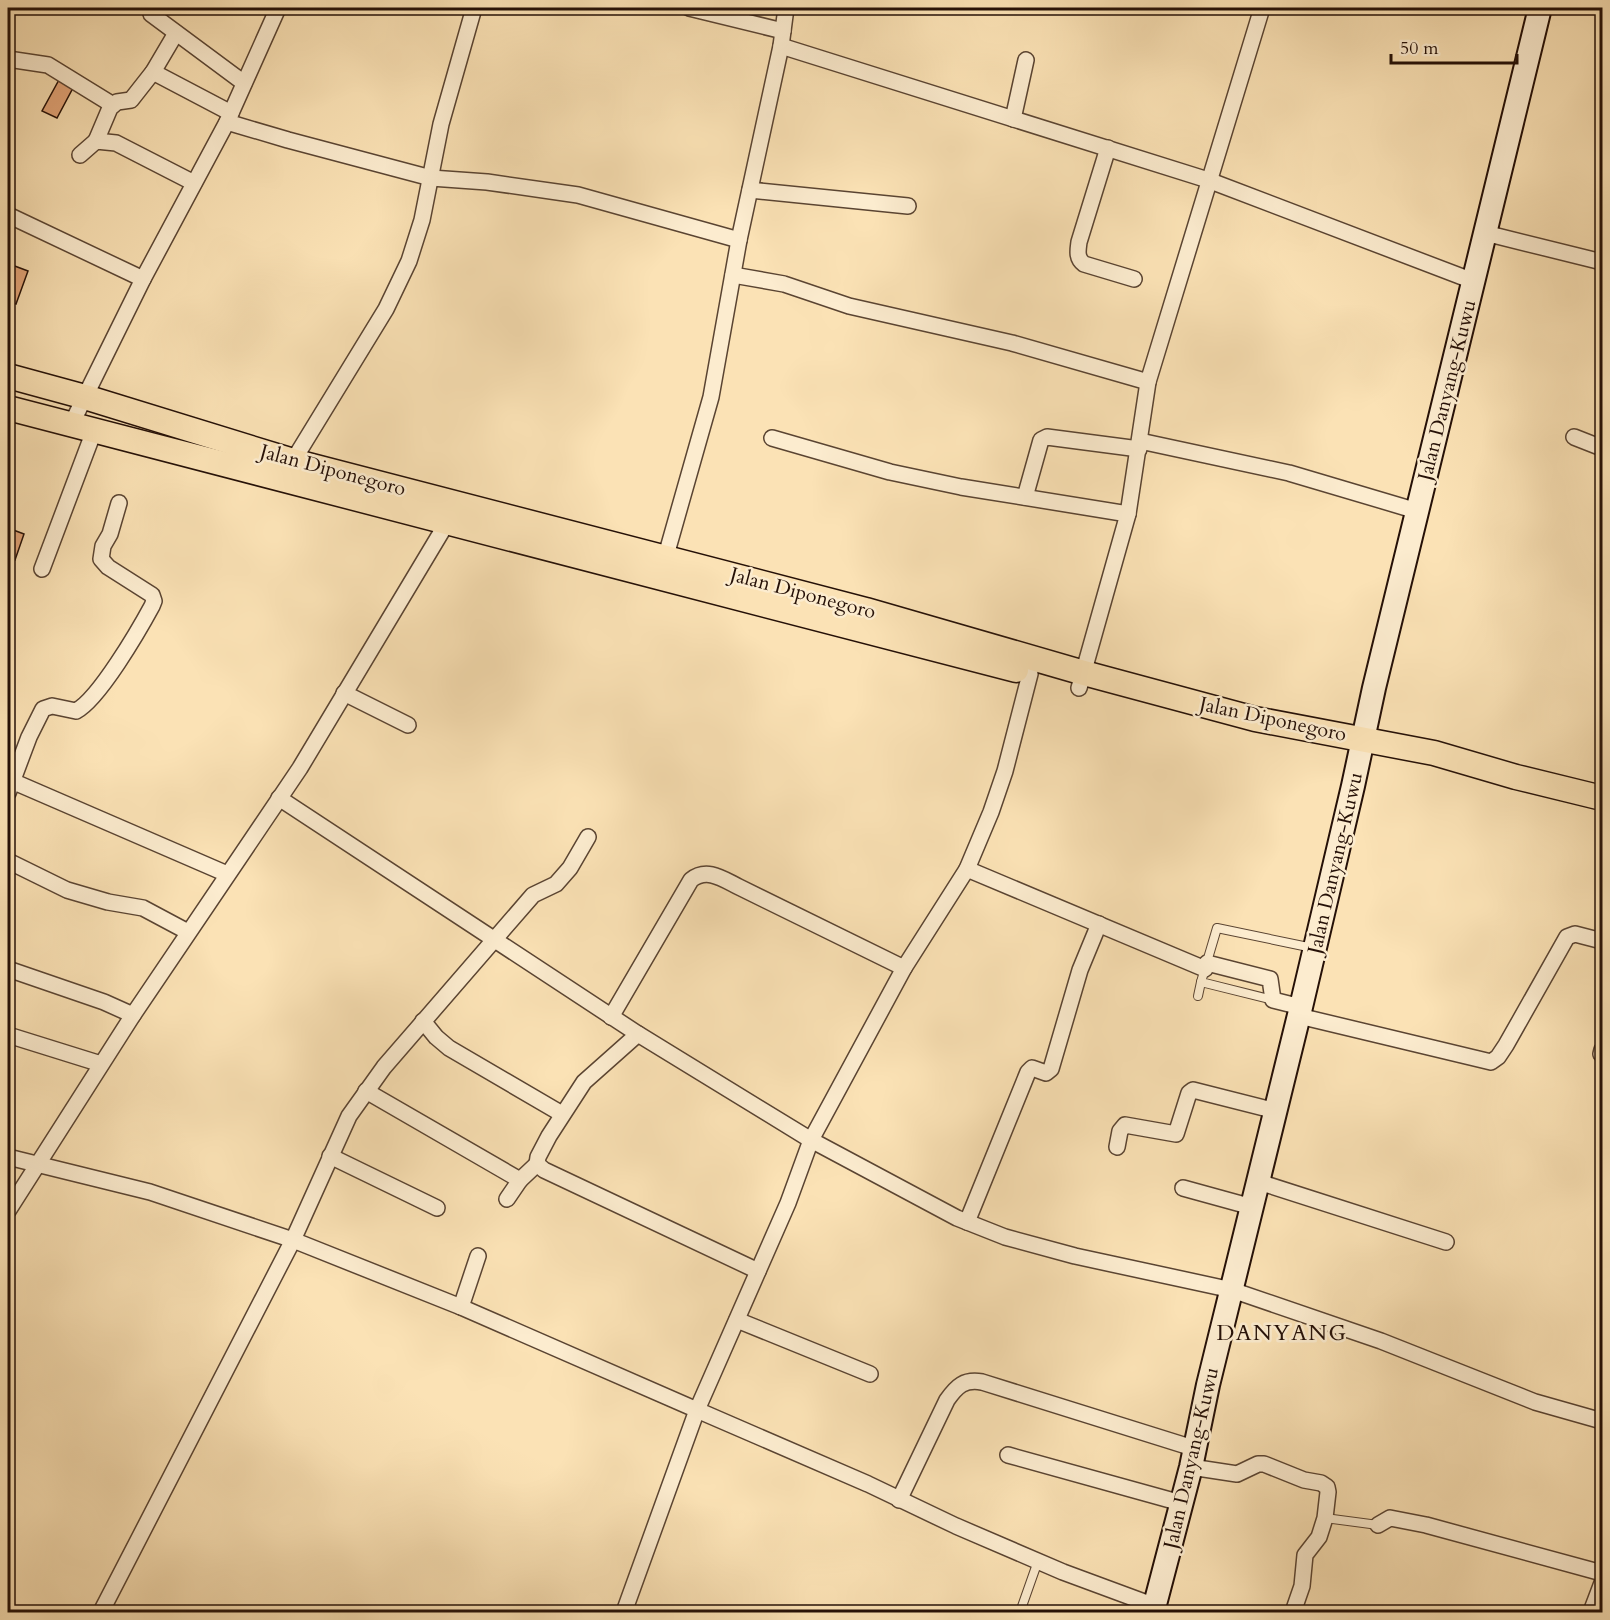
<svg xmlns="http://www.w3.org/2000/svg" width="1610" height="1620" viewBox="0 0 1610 1620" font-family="Cardo,serif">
	<rect width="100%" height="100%" fill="#fbe2b5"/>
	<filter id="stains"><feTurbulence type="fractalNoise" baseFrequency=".00333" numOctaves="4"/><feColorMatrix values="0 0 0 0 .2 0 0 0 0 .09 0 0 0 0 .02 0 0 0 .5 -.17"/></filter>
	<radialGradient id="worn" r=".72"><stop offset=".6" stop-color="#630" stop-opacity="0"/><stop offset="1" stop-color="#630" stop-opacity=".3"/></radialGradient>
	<g fill="#e4a679" stroke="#251007" stroke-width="1.5">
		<path d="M60,78L74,86L57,118L42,111Z"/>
		<path d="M12,265L28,271L16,304L8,301V277Z"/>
		<path d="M8,528L24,534L15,560L8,557Z"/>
	</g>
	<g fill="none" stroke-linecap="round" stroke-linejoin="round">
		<defs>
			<g id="lane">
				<path d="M1198,996L1201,982"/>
				<path d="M1273,1000L1201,982L1217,928L1313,948"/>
				<path d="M1325,1518L1378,1525"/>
				<path d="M1020,1612L1038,1561"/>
			</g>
			<g id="street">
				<path d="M689,8L783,31"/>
				<path d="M151,14L244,83"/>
				<path d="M781,46L1208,180L1473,281"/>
				<path d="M8,59L48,65L113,105"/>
				<path d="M153,72L231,113"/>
				<path d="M1013,119L1026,60"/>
				<path d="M227,122L288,140L431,178L487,182L578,195L739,240"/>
				<path d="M96,141L110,108L117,102L131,100L153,72L176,33"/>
				<path d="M1108,148L1079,242C1078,250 1076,258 1084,264L1134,279"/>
				<path d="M80,155L96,141L116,143L194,183"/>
				<path d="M750,190L908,206"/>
				<path d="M8,215L143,279"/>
				<path d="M1485,233L1602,262"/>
				<path d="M733,275L784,284L849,306L1012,343L1148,382"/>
				<path d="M71,425L143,279L227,122L278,8"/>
				<path d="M1574,437L1602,448"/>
				<path d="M772,438L890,472L961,487L1128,514"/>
				<path d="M1140,441L1289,473L1417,511"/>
				<path d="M293,461L386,309L409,261L422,220L441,124L474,8"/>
				<path d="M1025,497L1041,440L1047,437L1139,449"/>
				<path d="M663,566L711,397L739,240L781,46L786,8"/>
				<path d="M42,569L94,431"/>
				<path d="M1030,674L1005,771L991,812L967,869L904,968L811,1140L788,1203L697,1410L868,1484L956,1526L1063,1572L1155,1606"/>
				<path d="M1079,688L1128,514L1148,382L1262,8"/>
				<path d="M344,693L408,725"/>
				<path d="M12,781L227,874"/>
				<path d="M8,793L29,737L43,709L52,706L76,711C99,699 139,630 152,606L154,601L152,595L108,567L101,559L103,546L110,534L119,503"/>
				<path d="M279,798L638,1034L811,1140L957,1218L1005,1237L1075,1256L1232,1290L1381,1341L1535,1402L1602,1421"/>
				<path d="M8,861L67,890L108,902L143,908L188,932"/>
				<path d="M967,869L1205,969"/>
				<path d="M1207,963L1270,979L1273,1000L1301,1007"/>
				<path d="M8,969L104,1002L133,1015"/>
				<path d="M1299,1016L1491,1062L1498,1057L1506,1045L1567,937L1575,934L1602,941"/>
				<path d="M611,1017L691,880C707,867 723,879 739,887L904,968"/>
				<path d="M423,1021L436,1037L449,1048L562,1114"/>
				<path d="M638,1034L584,1082L549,1136L538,1157L537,1164L544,1170L758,1271"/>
				<path d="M8,1035L101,1064"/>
				<path d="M1601,1054L1602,1050"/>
				<path d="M366,1091L520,1180L537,1164"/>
				<path d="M1117,1147L1120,1131L1125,1125L1176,1134L1189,1093L1193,1090L1276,1111"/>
				<path d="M330,1156L437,1208"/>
				<path d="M8,1157L150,1192L293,1240L461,1307L697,1410L624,1612"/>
				<path d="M1259,1182L1446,1242"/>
				<path d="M1183,1188L1252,1207"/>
				<path d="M507,1199L520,1180"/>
				<path d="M8,1211L133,1015L300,768L451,516"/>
				<path d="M967,1222L1028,1072L1032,1068L1046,1073L1051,1069L1080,970L1099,924"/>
				<path d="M461,1307L478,1256"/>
				<path d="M737,1320L870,1374"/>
				<path d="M1008,1455L1181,1503"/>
				<path d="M1191,1467L1237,1474L1258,1464H1264L1304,1480L1321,1483L1327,1487L1328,1492L1325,1518L1319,1537L1305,1555L1302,1586L1293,1612"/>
				<path d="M899,1500L947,1400C957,1386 964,1379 982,1382L1193,1448"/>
				<path d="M1378,1525L1390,1518L1426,1525L1602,1573"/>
				<path d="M101,1612L293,1240L349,1116L384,1067L533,895L556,884L570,868L588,837"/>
				<path d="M1591,1612L1602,1583"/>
			</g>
			<path id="secondary" d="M1153,1612L1191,1467L1208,1385L1301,1007L1353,786L1374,688L1540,8"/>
			<g id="primary">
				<path d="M8,376L85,397L293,461L866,610L1084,673L1255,719L1434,753L1516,777L1602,798"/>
				<path d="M8,408L1016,670"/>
			</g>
		</defs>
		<use href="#lane" stroke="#5a4432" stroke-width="10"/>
		<use href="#street" stroke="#5a4432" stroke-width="18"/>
		<use href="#secondary" stroke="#251007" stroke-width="26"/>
		<use href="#primary" stroke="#251007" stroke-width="27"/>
		<use href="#lane" stroke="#fceccf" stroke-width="8"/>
		<use href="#street" stroke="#fceccf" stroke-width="15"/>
		<use href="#secondary" stroke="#fceccf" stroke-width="22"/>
		<use href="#primary" stroke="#fbe2b5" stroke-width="24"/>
	</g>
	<g text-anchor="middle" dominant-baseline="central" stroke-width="5" stroke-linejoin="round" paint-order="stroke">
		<g font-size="20" fill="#251007" stroke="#fceccf">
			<text transform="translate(1447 390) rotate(-76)">Jalan Danyang-Kuwu</text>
			<text transform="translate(333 470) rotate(15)">Jalan Diponegoro</text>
			<text transform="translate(803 593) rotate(15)">Jalan Diponegoro</text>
			<text transform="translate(1273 719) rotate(12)">Jalan Diponegoro</text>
			<text transform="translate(1335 863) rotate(-77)">Jalan Danyang-Kuwu</text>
			<text transform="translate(1191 1458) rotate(-77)">Jalan Danyang-Kuwu</text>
		</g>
		<g font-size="22" letter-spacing="1.5" fill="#251007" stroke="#fceccf">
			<text x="1282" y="1333">DANYANG</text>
		</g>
	</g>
	<rect width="1610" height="1620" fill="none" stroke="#fbe2b5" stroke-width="30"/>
	<rect x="9" y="9" width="1592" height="1602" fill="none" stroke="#251007" stroke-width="3"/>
	<rect x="15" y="15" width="1580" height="1590" fill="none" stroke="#251007" stroke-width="1.5"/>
	<path d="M1391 54v9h126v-9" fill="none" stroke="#251007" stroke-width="3"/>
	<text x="1400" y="54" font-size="18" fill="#251007" stroke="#fceccf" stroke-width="4.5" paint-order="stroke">50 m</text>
	<rect width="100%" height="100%" filter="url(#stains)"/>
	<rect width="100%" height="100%" fill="url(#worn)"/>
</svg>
